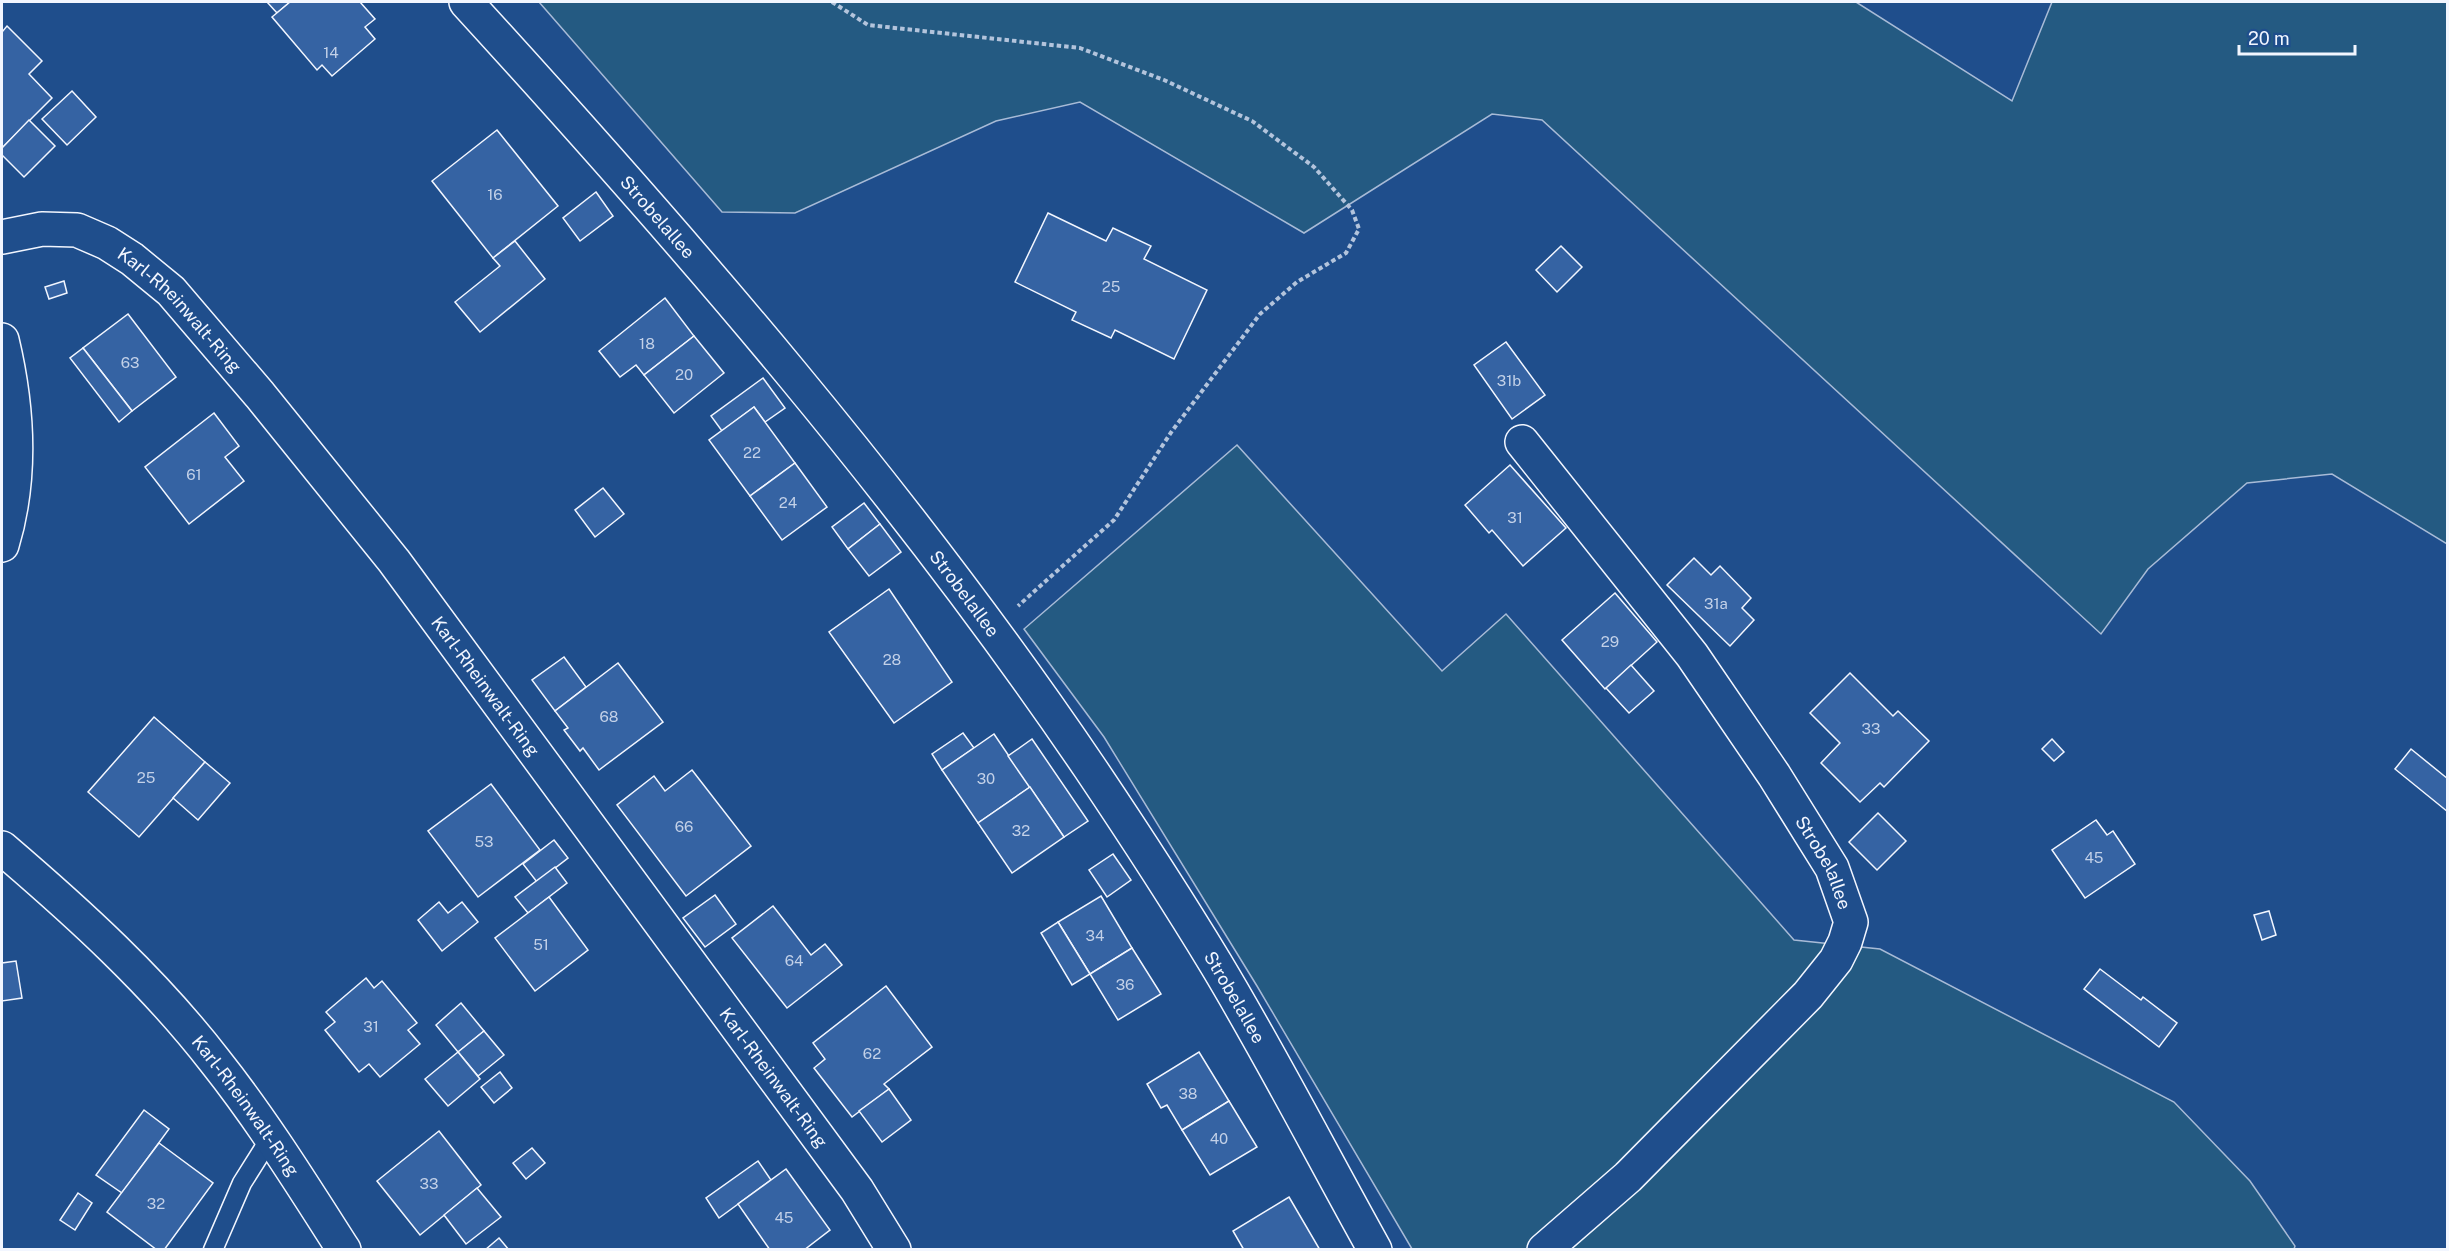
<svg xmlns="http://www.w3.org/2000/svg" width="2449" height="1251" viewBox="0 0 2449 1251" font-family="'Public Sans',sans-serif">
	<rect width="100%" height="100%" fill="#1f4e8c"/>
	<g fill="#245a82" stroke="#a8bbd7" stroke-width="1.5">
		<path d="M539,2H1856L2012,101L2052,2H2447V544L2332,474L2247,483L2148,569L2101,634L1542,120L1492,114L1304,233L1080,102L996,121L795,213L722,212Z"/>
		<path d="M1237,445L1442,671L1506,614L1794,940L1880,949L2174,1102L2250,1181L2295,1246L2294,1249H1412L1257,986L1104,737L1024,629Z"/>
	</g>
	<g fill="#3563a3" stroke="#f2f6ff" stroke-width="1.5">
		<path d="M267,2H290L277,13Z"/>
		<path d="M290,2H360L375,19L365,27L375,39L332,76L322,65L317,70L272,17Z"/>
		<path d="M7,26L42,61L29,74L52,98L2,148V32Z"/>
		<path d="M72,91L96,117L67,145L42,119Z"/>
		<path d="M29,120L55,146L24,177L2,155V148Z"/>
		<path d="M497,130L558,206L493,258L432,181Z"/>
		<path d="M596,192L613,216L580,241L563,218Z"/>
		<path d="M1048,213L1106,241L1113,228L1151,246L1144,259L1207,290L1174,359L1115,330L1111,338L1072,320L1076,312L1015,282Z"/>
		<path d="M515,241L545,279L480,332L455,302L500,266L493,258Z"/>
		<path d="M1561,246L1582,267L1557,292L1536,270Z"/>
		<path d="M64,281L67,293L49,299L45,287Z"/>
		<path d="M665,298L694,336L644,375L636,365L620,377L599,351Z"/>
		<path d="M128,314L176,377L132,411L83,348Z"/>
		<path d="M694,336L724,373L674,413L644,375Z"/>
		<path d="M1506,342L1545,395L1512,419L1474,365Z"/>
		<path d="M83,348L132,411L119,422L70,358Z"/>
		<path d="M763,378L785,408L765,422L754,407L722,431L711,416Z"/>
		<path d="M754,407L795,463L750,496L709,440Z"/>
		<path d="M214,413L239,446L225,457L244,481L189,524L145,467Z"/>
		<path d="M795,463L827,507L782,540L750,496Z"/>
		<path d="M1510,465L1566,528L1523,566L1492,530L1489,533L1465,505Z"/>
		<path d="M603,488L624,514L595,537L575,510Z"/>
		<path d="M864,503L880,524L848,549L832,527Z"/>
		<path d="M880,524L901,552L869,576L848,549Z"/>
		<path d="M1694,558L1711,575L1720,566L1751,598L1742,608L1754,620L1730,646L1667,585Z"/>
		<path d="M889,589L952,682L894,723L829,632Z"/>
		<path d="M1615,593L1657,642L1605,689L1562,640Z"/>
		<path d="M564,657L586,687L555,711L532,680Z"/>
		<path d="M618,663L663,722L599,770L583,748L580,751L564,730L568,728L555,711Z"/>
		<path d="M1631,665L1654,691L1629,713L1606,688Z"/>
		<path d="M1850,673L1893,716L1898,711L1929,741L1884,787L1880,783L1860,802L1821,763L1840,743L1810,713Z"/>
		<path d="M154,717L205,762L139,837L88,792Z"/>
		<path d="M963,733L974,748L942,770L932,754Z"/>
		<path d="M994,734L1030,787L978,823L942,770Z"/>
		<path d="M1032,739L1088,821L1064,837L1008,756Z"/>
		<path d="M2052,739L2064,752L2054,761L2042,749Z"/>
		<path d="M2411,749L2448,779V812L2395,769Z"/>
		<path d="M205,762L230,783L198,820L173,798Z"/>
		<path d="M692,770L751,846L686,896L617,805L654,776L665,791Z"/>
		<path d="M491,784L540,850L478,897L428,831Z"/>
		<path d="M1030,787L1064,837L1012,873L978,823Z"/>
		<path d="M1878,813L1906,841L1877,870L1849,842Z"/>
		<path d="M2096,820L2107,835L2113,831L2135,864L2085,898L2052,850Z"/>
		<path d="M554,840L568,858L537,882L523,864Z"/>
		<path d="M1113,854L1131,880L1107,897L1089,870Z"/>
		<path d="M555,867L567,883L528,913L515,897Z"/>
		<path d="M715,895L736,924L705,947L683,918Z"/>
		<path d="M1101,896L1132,948L1090,974L1058,922Z"/>
		<path d="M549,897L588,950L535,991L495,938Z"/>
		<path d="M439,902L448,913L462,902L478,922L442,951L418,920Z"/>
		<path d="M773,906L811,955L825,944L842,965L787,1008L732,938Z"/>
		<path d="M2269,911L2276,935L2262,940L2254,915Z"/>
		<path d="M1058,922L1090,974L1072,985L1041,933Z"/>
		<path d="M1132,948L1161,994L1118,1020L1090,974Z"/>
		<path d="M16,961L22,998L2,1001V963Z"/>
		<path d="M2100,969L2141,1000L2143,997L2177,1023L2159,1047L2084,989Z"/>
		<path d="M366,978L374,988L382,981L417,1023L408,1030L420,1044L380,1077L369,1064L359,1072L325,1030L335,1022L326,1012Z"/>
		<path d="M886,986L932,1047L884,1084L889,1089L852,1117L814,1068L825,1059L813,1043Z"/>
		<path d="M461,1003L484,1031L458,1052L436,1025Z"/>
		<path d="M484,1031L504,1055L478,1076L458,1052Z"/>
		<path d="M458,1052L480,1079L448,1106L425,1079Z"/>
		<path d="M1199,1052L1229,1101L1182,1130L1167,1105L1161,1108L1147,1084Z"/>
		<path d="M500,1072L512,1088L494,1103L481,1087Z"/>
		<path d="M889,1089L911,1120L882,1142L859,1111Z"/>
		<path d="M1229,1101L1257,1147L1210,1175L1182,1130Z"/>
		<path d="M144,1110L169,1129L122,1193L96,1175Z"/>
		<path d="M439,1131L481,1185L420,1235L377,1181Z"/>
		<path d="M159,1143L213,1183L164,1250H157L107,1212Z"/>
		<path d="M532,1148L545,1163L526,1179L513,1163Z"/>
		<path d="M758,1161L771,1180L719,1218L706,1198Z"/>
		<path d="M786,1169L830,1230L804,1250H770L738,1204Z"/>
		<path d="M477,1188L501,1217L466,1244L444,1215Z"/>
		<path d="M78,1193L92,1203L75,1230L60,1220Z"/>
		<path d="M1289,1197L1320,1250H1244L1233,1231Z"/>
		<path d="M499,1238L509,1250H485Z"/>
	</g>
	<g fill="none" stroke-linecap="round" stroke-linejoin="round">
		<defs>
			<path id="lane" d="M213,1250L242,1183L271,1137"/>
			<g id="street">
				<path id="s1" d="M466,2C688,245 904,494 1090,768C1133,832 1176,898 1216,964C1272,1057 1322,1155 1375,1250"/>
				<path id="s2" d="M2,237L42,229L77,230L107,243L132,259L171,291L260,395L394,561L857,1190L894,1250"/>
				<path d="M2,340C18,407 22,479 2,545"/>
				<path id="s3" d="M1522,442L1692,655L1774,775L1832,868L1851,922L1845,942L1836,960L1808,995L1628,1177L1544,1250"/>
				<path id="s4" d="M2,848C78,913 154,982 215,1061C262,1120 303,1186 344,1250"/>
			</g>
		</defs>
		<use href="#lane" stroke="#f2f6ff" stroke-width="21"/>
		<use href="#street" stroke="#f2f6ff" stroke-width="36"/>
		<path stroke="#b3c4dc" stroke-width="4" stroke-dasharray="4.5 3" stroke-linecap="butt" d="M832,2L868,25L1080,48L1164,80L1252,121L1314,167L1352,210L1359,229L1346,253L1297,282L1260,314L1172,431L1114,520L1018,606"/>
		<use href="#lane" stroke="#1f4e8c" stroke-width="18"/>
		<use href="#street" stroke="#1f4e8c" stroke-width="33"/>
	</g>
	<g text-anchor="middle" dominant-baseline="central" stroke-width="4.5" stroke-linejoin="round" paint-order="stroke">
		<g font-size="15" fill="#c3d1e8">
			<text x="331" y="52">14</text>
			<text x="495" y="194">16</text>
			<text x="1111" y="286">25</text>
			<text x="647" y="343">18</text>
			<text x="130" y="362">63</text>
			<text x="684" y="374">20</text>
			<text x="1509" y="380">31b</text>
			<text x="752" y="452">22</text>
			<text x="194" y="474">61</text>
			<text x="788" y="502">24</text>
			<text x="1515" y="517">31</text>
			<text x="1716" y="603">31a</text>
			<text x="1610" y="641">29</text>
			<text x="892" y="659">28</text>
			<text x="609" y="716">68</text>
			<text x="1871" y="728">33</text>
			<text x="146" y="777">25</text>
			<text x="986" y="778">30</text>
			<text x="684" y="826">66</text>
			<text x="1021" y="830">32</text>
			<text x="484" y="841">53</text>
			<text x="2094" y="857">45</text>
			<text x="1095" y="935">34</text>
			<text x="541" y="944">51</text>
			<text x="794" y="960">64</text>
			<text x="1125" y="984">36</text>
			<text x="371" y="1026">31</text>
			<text x="872" y="1053">62</text>
			<text x="1188" y="1093">38</text>
			<text x="1219" y="1138">40</text>
			<text x="429" y="1183">33</text>
			<text x="156" y="1203">32</text>
			<text x="784" y="1217">45</text>
		</g>
		<g font-size="18" fill="#f2f6ff" stroke="#1f4e8c">
			<text stroke="none"><textPath href="#s1" startOffset="288">Strobelallee</textPath></text>
			<text stroke="none"><textPath href="#s2" startOffset="208">Karl-Rheinwalt-Ring</textPath></text>
			<text stroke="none"><textPath href="#s1" startOffset="774">Strobelallee</textPath></text>
			<text stroke="none"><textPath href="#s2" startOffset="694">Karl-Rheinwalt-Ring</textPath></text>
			<text stroke="none"><textPath href="#s3" startOffset="519">Strobelallee</textPath></text>
			<text stroke="none"><textPath href="#s1" startOffset="1260">Strobelallee</textPath></text>
			<text stroke="none"><textPath href="#s2" startOffset="1180">Karl-Rheinwalt-Ring</textPath></text>
			<text stroke="none"><textPath href="#s4" startOffset="356">Karl-Rheinwalt-Ring</textPath></text>
		</g>
	</g>
	<rect width="2449" height="1251" fill="none" stroke="#f2f6ff" stroke-width="6"/>
	<path d="M2239 45v9h116v-9" fill="none" stroke="#f2f6ff" stroke-width="3"/>
	<text x="2248" y="45" font-size="18" fill="#f2f6ff" stroke="#1f4e8c" stroke-width="4.5" paint-order="stroke">20 m</text>
</svg>
